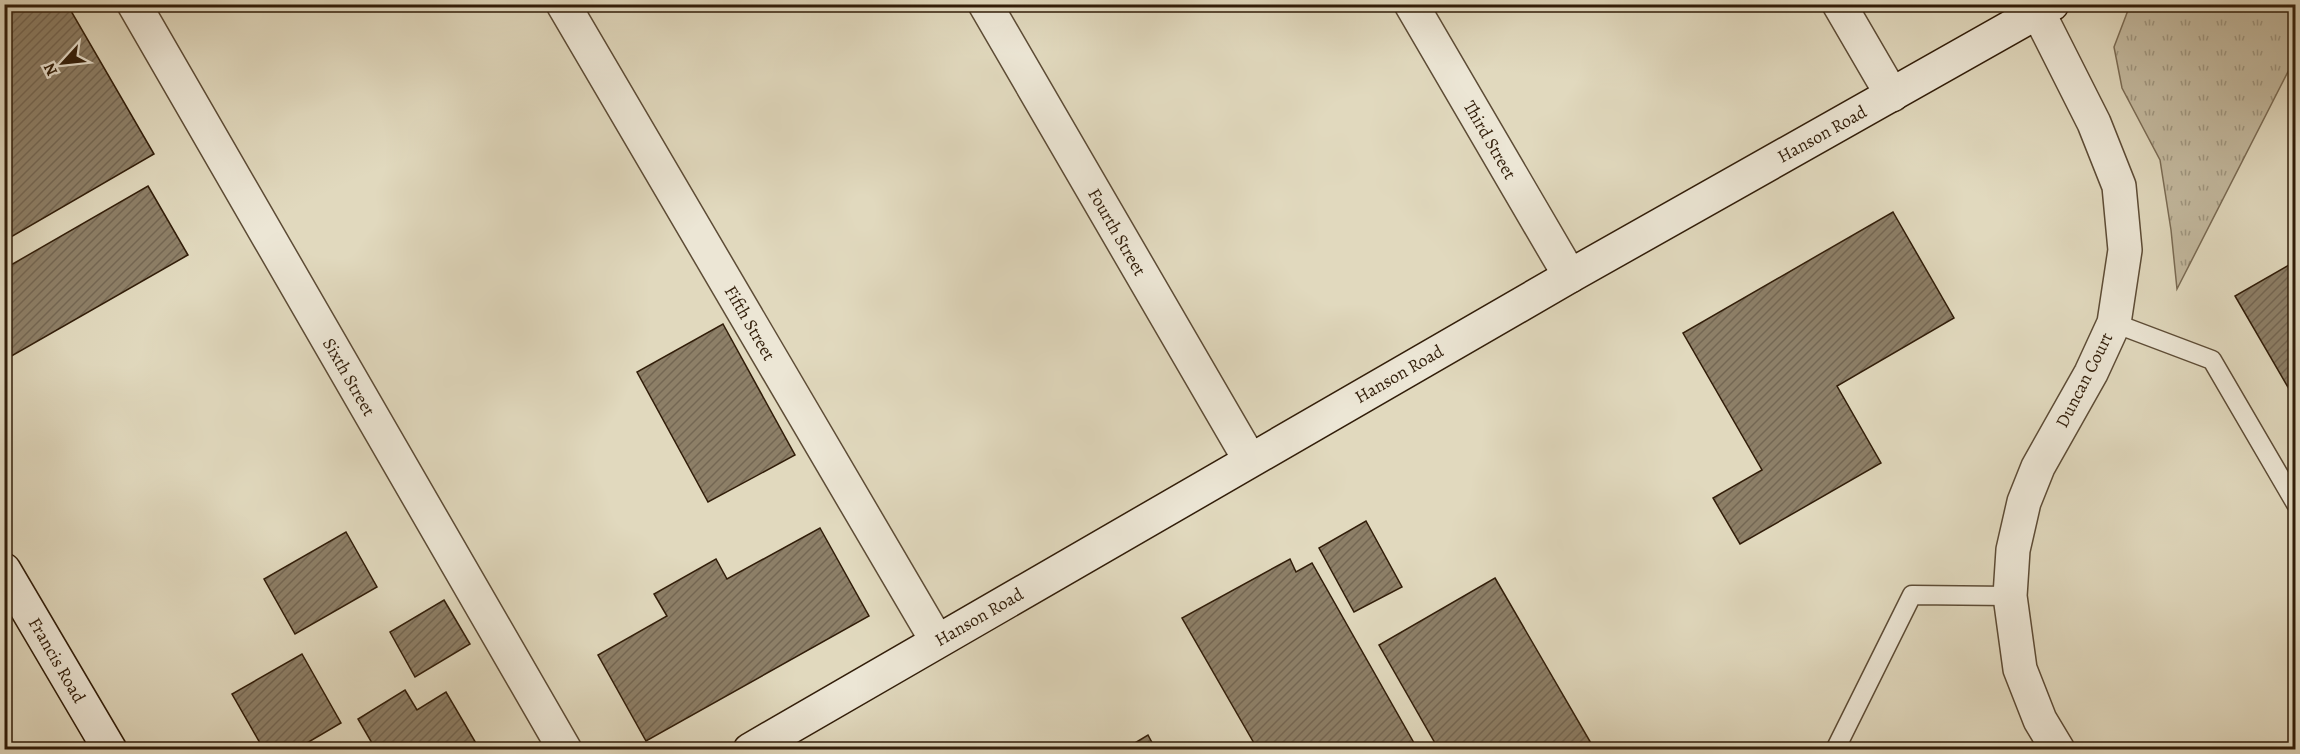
<svg xmlns="http://www.w3.org/2000/svg" width="2300" height="754" viewBox="0 0 2300 754" font-family="Alegreya,serif">
	<defs>
		<pattern id="grass-tufts" width="24" height="20" patternUnits="userSpaceOnUse" patternTransform="scale(1.5)"><rect width="24" height="20" fill="#c3b99f"/><path d="M3 7l-1-3M5 7V3M7 7l1-3M15 17l-1-3M17 17v-4M19 17l1-3" fill="none" stroke="#9f9680"/></pattern>
		<pattern id="building-hatch" width="6" height="6" patternUnits="userSpaceOnUse" patternTransform="scale(1.5)"><rect width="6" height="6" fill="#8d7f67"/><path d="M-1 1l2-2M0 6l6-6M5 7l2-2" fill="none" stroke="#746753"/></pattern>
	</defs>
	<rect width="100%" height="100%" fill="#e1d9be"/>
	<filter id="stains"><feTurbulence type="fractalNoise" baseFrequency=".00333" numOctaves="4"/><feColorMatrix values="0 0 0 0 .2 0 0 0 0 .09 0 0 0 0 .02 0 0 0 .5 -.17"/></filter>
	<radialGradient id="worn" r=".72"><stop offset=".6" stop-color="#630" stop-opacity="0"/><stop offset="1" stop-color="#630" stop-opacity=".3"/></radialGradient>
	<path fill="url(#grass-tufts)" stroke="#7a6b54" stroke-width="1.5" d="M2130,5H2295V58L2177,289L2171,230L2160,160L2122,88L2114,47Z"/>
	<g fill="url(#building-hatch)" stroke="#311d09" stroke-width="1.5">
		<path d="M4,4H67L154,154L4,241Z"/>
		<path d="M148,186L188,255L8,358L4,352V269Z"/>
		<path d="M1893,212L1954,318L1837,386L1881,463L1740,544L1713,498L1762,470L1683,333Z"/>
		<path d="M2296,261V401L2235,296Z"/>
		<path d="M723,324L795,455L708,502L637,372Z"/>
		<path d="M1366,521L1402,587L1354,612L1319,548Z"/>
		<path d="M820,528L869,616L646,741L598,655L667,616L654,594L716,559L727,579Z"/>
		<path d="M346,532L377,587L295,634L264,579Z"/>
		<path d="M1290,559L1296,572L1312,563L1418,750H1258L1182,618Z"/>
		<path d="M1495,578L1595,750H1439L1379,645Z"/>
		<path d="M444,600L470,644L415,677L390,632Z"/>
		<path d="M302,654L341,723L295,750H264L232,694Z"/>
		<path d="M405,690L417,710L446,692L480,750H376L358,719Z"/>
		<path d="M1148,735L1156,750H1123Z"/>
	</g>
	<g fill="none" stroke-linecap="round" stroke-linejoin="round">
		<defs>
			<g id="lane">
				<path d="M2114,323L2212,360L2296,504"/>
				<path d="M1835,750L1912,595L2010,596"/>
			</g>
			<g id="street">
				<path d="M134,4L565,750"/>
				<path d="M563,4L937,641"/>
				<path d="M985,4L1250,460"/>
				<path d="M1411,4L1570,276"/>
				<path d="M1839,4L1892,95"/>
				<path d="M2038,12L2094,123L2119,186L2125,250L2114,323L2091,373L2038,467L2024,502L2013,550L2010,596L2020,669L2040,720L2058,750"/>
			</g>
			<g id="secondary">
				<path d="M4,570L110,750"/>
				<path d="M750,750L1570,276L2052,4"/>
			</g>
		</defs>
		<use href="#lane" stroke="#5d4c36" stroke-width="21"/>
		<use href="#street" stroke="#5d4c36" stroke-width="36"/>
		<use href="#secondary" stroke="#311d09" stroke-width="36"/>
		<use href="#lane" stroke="#ece6d5" stroke-width="18"/>
		<use href="#street" stroke="#ece6d5" stroke-width="33"/>
		<use href="#secondary" stroke="#ece6d5" stroke-width="33"/>
	</g>
	<g text-anchor="middle" dominant-baseline="central" stroke-width="4.5" stroke-linejoin="round" paint-order="stroke">
		<g font-size="18" fill="#311d09" stroke="#ece6d5">
			<text transform="translate(1822 134) rotate(-29)">Hanson Road</text>
			<text transform="translate(1490 140) rotate(60)">Third Street</text>
			<text transform="translate(1117 232) rotate(60)">Fourth Street</text>
			<text transform="translate(750 323) rotate(60)">Fifth Street</text>
			<text transform="translate(1399 374) rotate(-30)">Hanson Road</text>
			<text transform="translate(349 377) rotate(60)">Sixth Street</text>
			<text transform="translate(2084 380) rotate(-63)">Duncan Court</text>
			<text transform="translate(979 617) rotate(-30)">Hanson Road</text>
			<text transform="translate(57 660) rotate(60)">Francis Road</text>
		</g>
	</g>
	<rect width="2300" height="754" fill="none" stroke="#e1d9be" stroke-width="24"/>
	<rect x="6" y="6" width="2288" height="742" fill="none" stroke="#311d09" stroke-width="3"/>
	<rect x="12" y="12" width="2276" height="730" fill="none" stroke="#311d09" stroke-width="1.5"/>
	<g transform="translate(63 63) rotate(243)" stroke="#ece6d5" stroke-width="4.5" paint-order="stroke">
	<path d="M0-4.5L10 22L0 15L-10 22Z" fill="#311d09"/>
	<text y="-9" font-size="16" font-weight="bold" text-anchor="middle" fill="#311d09">N</text>
	</g>
	<rect width="100%" height="100%" filter="url(#stains)"/>
	<rect width="100%" height="100%" fill="url(#worn)"/>
</svg>
